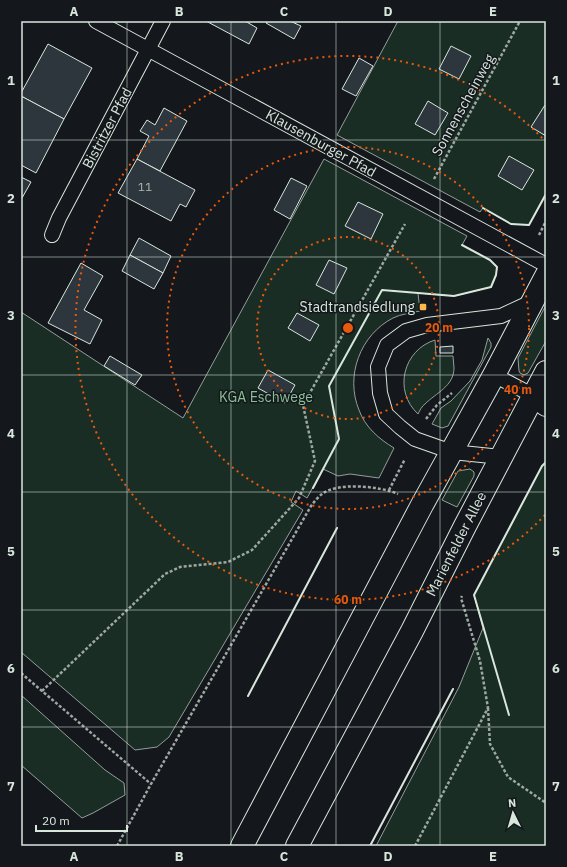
<svg xmlns="http://www.w3.org/2000/svg" width="567" height="867" viewBox="0 0 567 867" font-family="'IBM Plex Sans',sans-serif">
	<rect width="100%" height="100%" fill="#14181c"/>
	<g fill="#1a2d24" stroke="#939e99">
		<path d="M398,21H546V193L529,225L511,224L483,208L480,212L337,135Z"/>
		<path d="M324,159L467,236L462,245L490,260L497,267L496,275L491,287L454,296L418,293L420,311C411,313 401,314 393,318C360,335 345,376 359,410C365,427 379,439 394,448L379,478L350,474L338,476L323,469L307,498L296,491L291,502L303,510L169,737L157,747L135,750L21,652V312L183,418Z"/>
		<path d="M546,305V341L528,373L524,375L520,373L519,371L518,358Z"/>
		<path d="M488,338L491,343V347L448,426L442,428L432,424L441,408L451,401L470,381L482,360Z"/>
		<path d="M435,340L436,356H453C453,360 454,364 454,368C454,386 436,393 425,404C422,406 420,410 418,414C393,391 403,350 435,340Z"/>
		<path d="M546,462V846H376L459,687L483,628L474,595L542,466Z"/>
		<path d="M470,469L474,472V476L457,507L442,500L458,471Z"/>
		<path d="M21,695L105,770L124,783L125,795L93,813L82,818L21,765Z"/>
	</g>
	<g fill="#2c363c" stroke="#d8e6dc">
		<path d="M206,21H245L257,28L249,44Z"/>
		<path d="M267,21H290L301,26L294,39L266,23Z"/>
		<path d="M48,44L92,68L64,119L21,96V93Z"/>
		<path d="M451,46L471,56L459,79L439,69Z"/>
		<path d="M359,58L373,66L356,96L342,89Z"/>
		<path d="M21,96L64,119L36,173L21,165Z"/>
		<path d="M428,101L448,113L435,135L415,124Z"/>
		<path d="M545,105L546,106V136L531,127Z"/>
		<path d="M164,108L187,121L160,171L137,159L149,136L140,131L147,120L155,125Z"/>
		<path d="M509,156L534,170L522,190L498,176Z"/>
		<path d="M137,159L195,190L186,207L180,204L171,221L118,193Z"/>
		<path d="M21,177L31,182L22,198L21,197Z"/>
		<path d="M291,178L307,186L290,219L274,210Z"/>
		<path d="M358,202L383,214L371,239L345,226Z"/>
		<path d="M139,238L171,256L163,273L130,255Z"/>
		<path d="M130,255L163,273L154,289L122,271Z"/>
		<path d="M329,260L347,268L334,294L316,285Z"/>
		<path d="M81,263L103,276L84,310L102,320L90,344L48,323Z"/>
		<path d="M297,313L319,325L310,341L288,328Z"/>
		<path d="M453,346V353H440V347Z"/>
		<path d="M110,356L142,375L135,385L104,366Z"/>
		<path d="M268,370L295,385L285,403L258,388Z"/>
	</g>
	<g fill="none" stroke-linecap="round" stroke-linejoin="round">
		<defs>
			<g id="service">
				<path d="M96,21L546,265"/>
				<path d="M52,235L59,218L163,21"/>
				<path d="M494,375L534,396"/>
				<path d="M501,457L452,452L415,439L400,427L386,414L380,393L378,367L387,345L406,331L427,325L501,316L531,302"/>
			</g>
			<path id="minor" d="M534,396L546,405"/>
			<g id="primary">
				<path d="M242,846L422,505L494,375L546,276"/>
				<path d="M297,846L412,631L465,526L546,372"/>
			</g>
		</defs>
		<use href="#service" stroke="#d8e6dc" stroke-width="16"/>
		<use href="#minor" stroke="#d8e6dc" stroke-width="24"/>
		<use href="#primary" stroke="#d8e6dc" stroke-width="24"/>
		<g stroke="#9da8a2" stroke-width="2.5" stroke-dasharray="3 2" stroke-linecap="butt">
			<path d="M434,179L520,21"/>
			<path d="M539,235L546,221"/>
			<path d="M426,419L437,405L452,393"/>
			<path d="M389,490L405,459"/>
			<path d="M21,673L151,784"/>
			<path d="M42,691L165,574L180,567L228,562L252,550L299,498L315,461L303,405L405,224"/>
			<path d="M488,708L490,744L508,777L546,803"/>
			<path d="M117,846L151,784L311,506C314,502 318,497 322,494C337,482 380,486 398,494"/>
			<path d="M415,846L488,708L480,661L461,598L462,596"/>
		</g>
		<use href="#service" stroke="#14181c" stroke-width="14"/>
		<use href="#minor" stroke="#14181c" stroke-width="22"/>
		<use href="#primary" stroke="#14181c" stroke-width="22"/>
		<g stroke="#d8e6dc" stroke-width="2">
			<path d="M483,208L511,224L529,225L546,194"/>
			<path d="M313,488L339,439L329,386L382,290L454,296L491,287L496,275L497,267L490,260L462,245"/>
			<path d="M248,696L337,528"/>
			<path d="M509,715L474,595L542,466L546,462"/>
			<path d="M370,846L453,689"/>
		</g>
	</g>
	<path fill="none" stroke="#d8e6dc" stroke-width="1" stroke-opacity="0.55" d="M127,21V846M231,21V846M336,21V846M440,21V846M21,140H546M21,257H546M21,375H546M21,492H546M21,610H546M21,727H546"/>
	<g fill="none" stroke="#e8590c" stroke-width="2" stroke-dasharray="2 4">
		<circle cx="348" cy="328" r="91"/>
		<circle cx="348" cy="328" r="181"/>
		<path d="M545 515A272 272 0 1 1 545 141"/>
	</g>
	<rect fill="#ffb74d" stroke="#14181c" stroke-width="1.5" x="419" y="303" width="8" height="8" rx="2"/>
	<g text-anchor="middle" dominant-baseline="central" stroke-width="3" stroke-linejoin="round" paint-order="stroke">
		<g font-size="12" fill="#adbab4">
			<text x="145" y="186">11</text>
		</g>
		<g font-size="14" fill="#d8e6dc" stroke="#14181c">
			<text transform="translate(463 105) rotate(-61)">Sonnenscheinweg</text>
			<text transform="translate(107 128) rotate(-62)">Bistritzer Pfad</text>
			<text transform="translate(321 143) rotate(29)">Klausenburger Pfad</text>
			<text transform="translate(456 544) rotate(-63)">Marienfelder Allee</text>
		</g>
		<g font-size="14" fill="#d8e6dc" stroke="#14181c" text-anchor="end">
			<text x="415" y="307">Stadtrandsiedlung</text>
		</g>
		<g font-size="14" fill="#8ac095" stroke="#14181c">
			<text x="266" y="397">KGA Eschwege</text>
		</g>
	</g>
	<circle cx="348" cy="328" r="6" fill="#e8590c" stroke="#14181c" stroke-width="2"/>
	<g font-size="12" text-anchor="middle" font-weight="bold" fill="#e8590c" stroke="#14181c" stroke-width="3" stroke-linejoin="round" paint-order="stroke">
		<text x="439" y="332">20 m</text>
		<text x="518" y="394">40 m</text>
		<text x="348" y="604">60 m</text>
	</g>
	<rect width="567" height="867" fill="none" stroke="#14181c" stroke-width="44"/>
	<g transform="translate(513 813) rotate(355)" stroke="#14181c" stroke-width="3" paint-order="stroke">
	<path d="M0-3L7 15L0 10L-7 15Z" fill="#d8e6dc"/>
	<text y="-6" font-size="11" font-weight="bold" text-anchor="middle" fill="#d8e6dc">N</text>
	</g>
	<path d="M36 825v6h91v-6" fill="none" stroke="#d8e6dc" stroke-width="2"/>
	<text x="42" y="825" font-size="12" fill="#d8e6dc" stroke="#14181c" stroke-width="3" paint-order="stroke">20 m</text>
	<rect x="22" y="22" width="523" height="823" fill="none" stroke="#d8e6dc" stroke-width="1.5"/>
	<g font-size="13" text-anchor="middle" font-weight="bold" fill="#d8e6dc">
		<text x="74" y="16">A</text>
		<text x="179" y="16">B</text>
		<text x="284" y="16">C</text>
		<text x="388" y="16">D</text>
		<text x="493" y="16">E</text>
		<text x="11" y="85">1</text>
		<text x="556" y="85">1</text>
		<text x="11" y="203">2</text>
		<text x="556" y="203">2</text>
		<text x="11" y="320">3</text>
		<text x="556" y="320">3</text>
		<text x="11" y="438">4</text>
		<text x="556" y="438">4</text>
		<text x="11" y="556">5</text>
		<text x="556" y="556">5</text>
		<text x="11" y="673">6</text>
		<text x="556" y="673">6</text>
		<text x="11" y="791">7</text>
		<text x="556" y="791">7</text>
		<text x="74" y="861">A</text>
		<text x="179" y="861">B</text>
		<text x="284" y="861">C</text>
		<text x="388" y="861">D</text>
		<text x="493" y="861">E</text>
	</g>
</svg>
